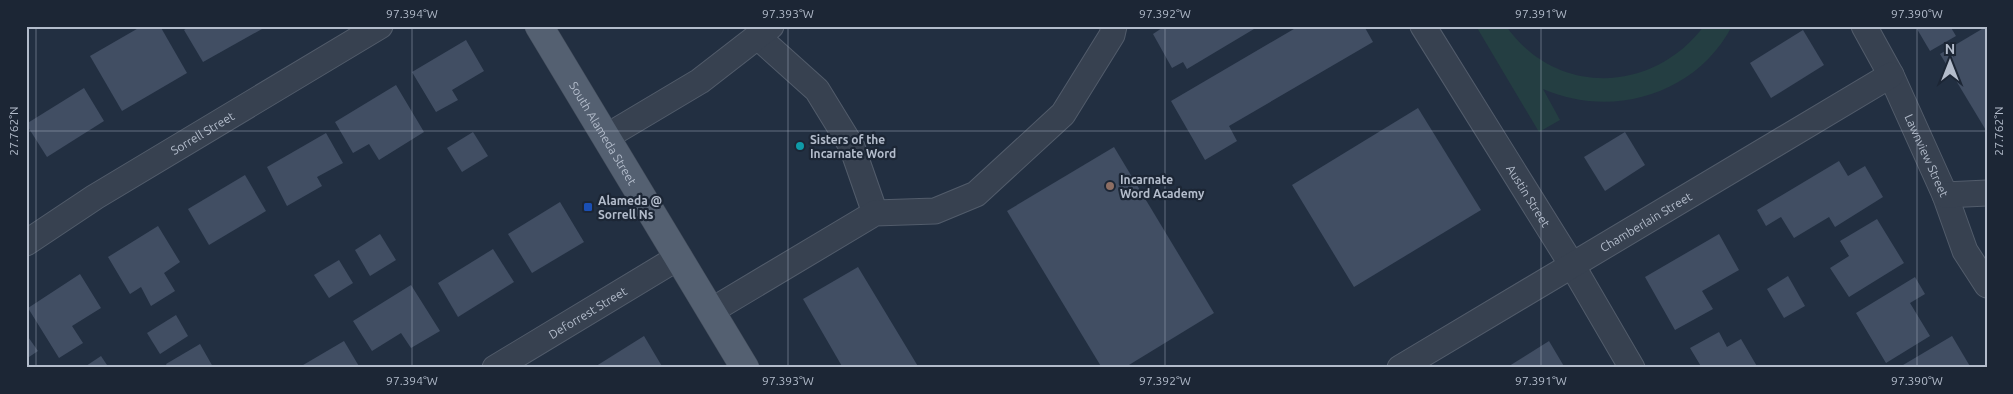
<svg xmlns="http://www.w3.org/2000/svg" width="2013" height="394" viewBox="0 0 2013 394" font-family="Ubuntu,sans-serif">
	<rect width="100%" height="100%" fill="#222f41"/>
	<path fill="#243e42" d="M1476,26H1506C1556,97 1653,94 1704,26H1732C1696,95 1612,119 1543,89L1560,120L1539,132Z"/>
	<g fill="#414e63">
		<path d="M142,26H160L187,73L122,111L90,56Z"/>
		<path d="M190,26H260L262,29L203,62L184,30Z"/>
		<path d="M1165,26H1259L1187,69L1183,62L1172,68L1153,34Z"/>
		<path d="M1299,26H1364L1373,42L1229,126L1237,141L1205,160L1171,101Z"/>
		<path d="M1921,26H1950L1956,36L1930,51L1917,29Z"/>
		<path d="M1987,26V132L1940,54Z"/>
		<path d="M1803,30L1824,65L1771,98L1750,63Z"/>
		<path d="M466,40L484,71L452,90L458,100L436,112L412,72Z"/>
		<path d="M396,85L424,132L379,160L369,144L353,153L335,122Z"/>
		<path d="M84,88L104,121L47,157L26,124Z"/>
		<path d="M1418,108L1481,210L1354,287L1292,185Z"/>
		<path d="M473,132L488,156L462,172L447,148Z"/>
		<path d="M1625,132L1645,165L1605,191L1584,157Z"/>
		<path d="M326,133L343,163L317,177L322,186L287,206L267,167Z"/>
		<path d="M1114,147L1214,313L1124,368H1102L1007,211Z"/>
		<path d="M1839,161L1848,176L1865,166L1883,197L1835,227L1829,217L1794,238L1781,217L1766,226L1757,210Z"/>
		<path d="M245,175L266,211L209,245L188,209Z"/>
		<path d="M560,202L584,242L532,273L508,234Z"/>
		<path d="M1877,219L1904,263L1849,297L1830,268L1849,256L1840,241Z"/>
		<path d="M158,226L180,262L164,273L175,291L151,306L141,287L130,294L108,257Z"/>
		<path d="M380,234L396,260L370,276L355,250Z"/>
		<path d="M1719,234L1739,270L1702,291L1713,309L1675,330L1645,277Z"/>
		<path d="M493,249L514,282L458,317L438,283Z"/>
		<path d="M339,260L353,283L329,298L314,275Z"/>
		<path d="M858,267L919,368H843L803,299Z"/>
		<path d="M80,274L101,308L72,326L83,343L59,358L28,308Z"/>
		<path d="M1788,276L1805,306L1784,318L1767,289Z"/>
		<path d="M1915,277L1925,294L1910,303L1930,336L1886,363L1856,313Z"/>
		<path d="M411,285L440,331L411,348L401,333L372,351L353,321Z"/>
		<path d="M176,315L188,336L160,354L147,333Z"/>
		<path d="M1719,332L1727,347L1741,339L1758,368H1702L1690,348Z"/>
		<path d="M26,334L38,351L26,359Z"/>
		<path d="M644,336L663,368H593Z"/>
		<path d="M1952,336L1971,368H1898Z"/>
		<path d="M344,341L360,368H298Z"/>
		<path d="M1549,341L1565,368H1506Z"/>
		<path d="M200,344L213,367L168,368L166,364Z"/>
		<path d="M101,356L109,368H83Z"/>
	</g>
	<g fill="none" stroke-linecap="round" stroke-linejoin="round">
		<defs>
			<g id="minor">
				<path id="s1" d="M1423,26L1572,265L1632,368"/>
				<path id="s2" d="M1864,26L1891,75L1945,195L1965,251L1987,285"/>
				<path d="M758,37L817,90L852,147L875,213"/>
				<path d="M606,137L700,81L771,26"/>
				<path d="M1945,195L1987,193"/>
				<path id="s3" d="M26,243L95,197L380,26"/>
				<path d="M711,311L875,213L935,211L976,194L1063,114L1112,35L1114,26"/>
				<path id="s4" d="M495,368L679,257"/>
				<path id="s5" d="M1400,368L1891,75"/>
			</g>
			<g id="major">
				<path id="s6" d="M539,26L745,368"/>
			</g>
		</defs>
		<use href="#minor" stroke="#525c6b" stroke-width="27"/>
		<use href="#major" stroke="#404a59" stroke-width="29"/>
		<use href="#minor" stroke="#374150" stroke-width="25"/>
		<use href="#major" stroke="#546071" stroke-width="28"/>
	</g>
	<path fill="none" stroke="#b3bccb" stroke-width="1" stroke-opacity="0.45" d="M36,26V368M412,26V368M788,26V368M1165,26V368M1541,26V368M1917,26V368M26,131H1987"/>
	<circle fill="#0f9aa8" stroke="#1c2635" stroke-width="2" cx="800" cy="146" r="5"/>
	<circle fill="#8d6e63" stroke="#1c2635" stroke-width="2" cx="1110" cy="186" r="5"/>
	<rect fill="#1a4fb4" stroke="#1c2635" stroke-width="2" x="583" y="202" width="10" height="10" rx="2.5"/>
	<g text-anchor="middle" dominant-baseline="central" stroke-width="4.5" stroke-linejoin="round" paint-order="stroke">
		<g font-size="12" fill="#b3bccb" stroke="#1c2635">
			<text stroke="none"><textPath href="#s6" startOffset="125">South Alameda Street</textPath></text>
			<text stroke="none"><textPath href="#s3" startOffset="208">Sorrell Street</textPath></text>
			<text stroke="none"><textPath href="#s2" startOffset="144">Lawnview Street</textPath></text>
			<text stroke="none"><textPath href="#s1" startOffset="200">Austin Street</textPath></text>
			<text stroke="none"><textPath href="#s5" startOffset="286">Chamberlain Street</textPath></text>
			<text stroke="none"><textPath href="#s4" startOffset="108">Deforrest Street</textPath></text>
		</g>
		<g font-size="12" font-weight="bold" fill="#b3bccb" stroke="#1c2635" text-anchor="start">
			<text x="810" y="139">Sisters of the<tspan x="810" dy="14">Incarnate Word</tspan></text>
			<text x="1120" y="179">Incarnate<tspan x="1120" dy="14">Word Academy</tspan></text>
			<text x="598" y="200">Alameda @<tspan x="598" dy="14">Sorrell Ns</tspan></text>
		</g>
	</g>
	<rect width="2013" height="394" fill="none" stroke="#1c2635" stroke-width="55"/>
	<g transform="translate(1950 62)" stroke="#1c2635" stroke-width="4" paint-order="stroke">
	<path d="M0-4L9 19L0 12L-9 19Z" fill="#b3bccb"/>
	<text y="-8" font-size="14" font-weight="bold" text-anchor="middle" fill="#b3bccb">N</text>
	</g>
	<rect x="28" y="28" width="1958" height="338" fill="none" stroke="#b3bccb" stroke-width="2"/>
	<g font-size="12" text-anchor="middle" fill="#b3bccb">
		<text x="412" y="18">97.394°W</text>
		<text x="788" y="18">97.393°W</text>
		<text x="1165" y="18">97.392°W</text>
		<text x="1541" y="18">97.391°W</text>
		<text x="1917" y="18">97.390°W</text>
		<text transform="translate(14 131) rotate(-90)" y="4">27.762°N</text>
		<text transform="translate(1999 131) rotate(-90)" y="4">27.762°N</text>
		<text x="412" y="385">97.394°W</text>
		<text x="788" y="385">97.393°W</text>
		<text x="1165" y="385">97.392°W</text>
		<text x="1541" y="385">97.391°W</text>
		<text x="1917" y="385">97.390°W</text>
	</g>
</svg>
